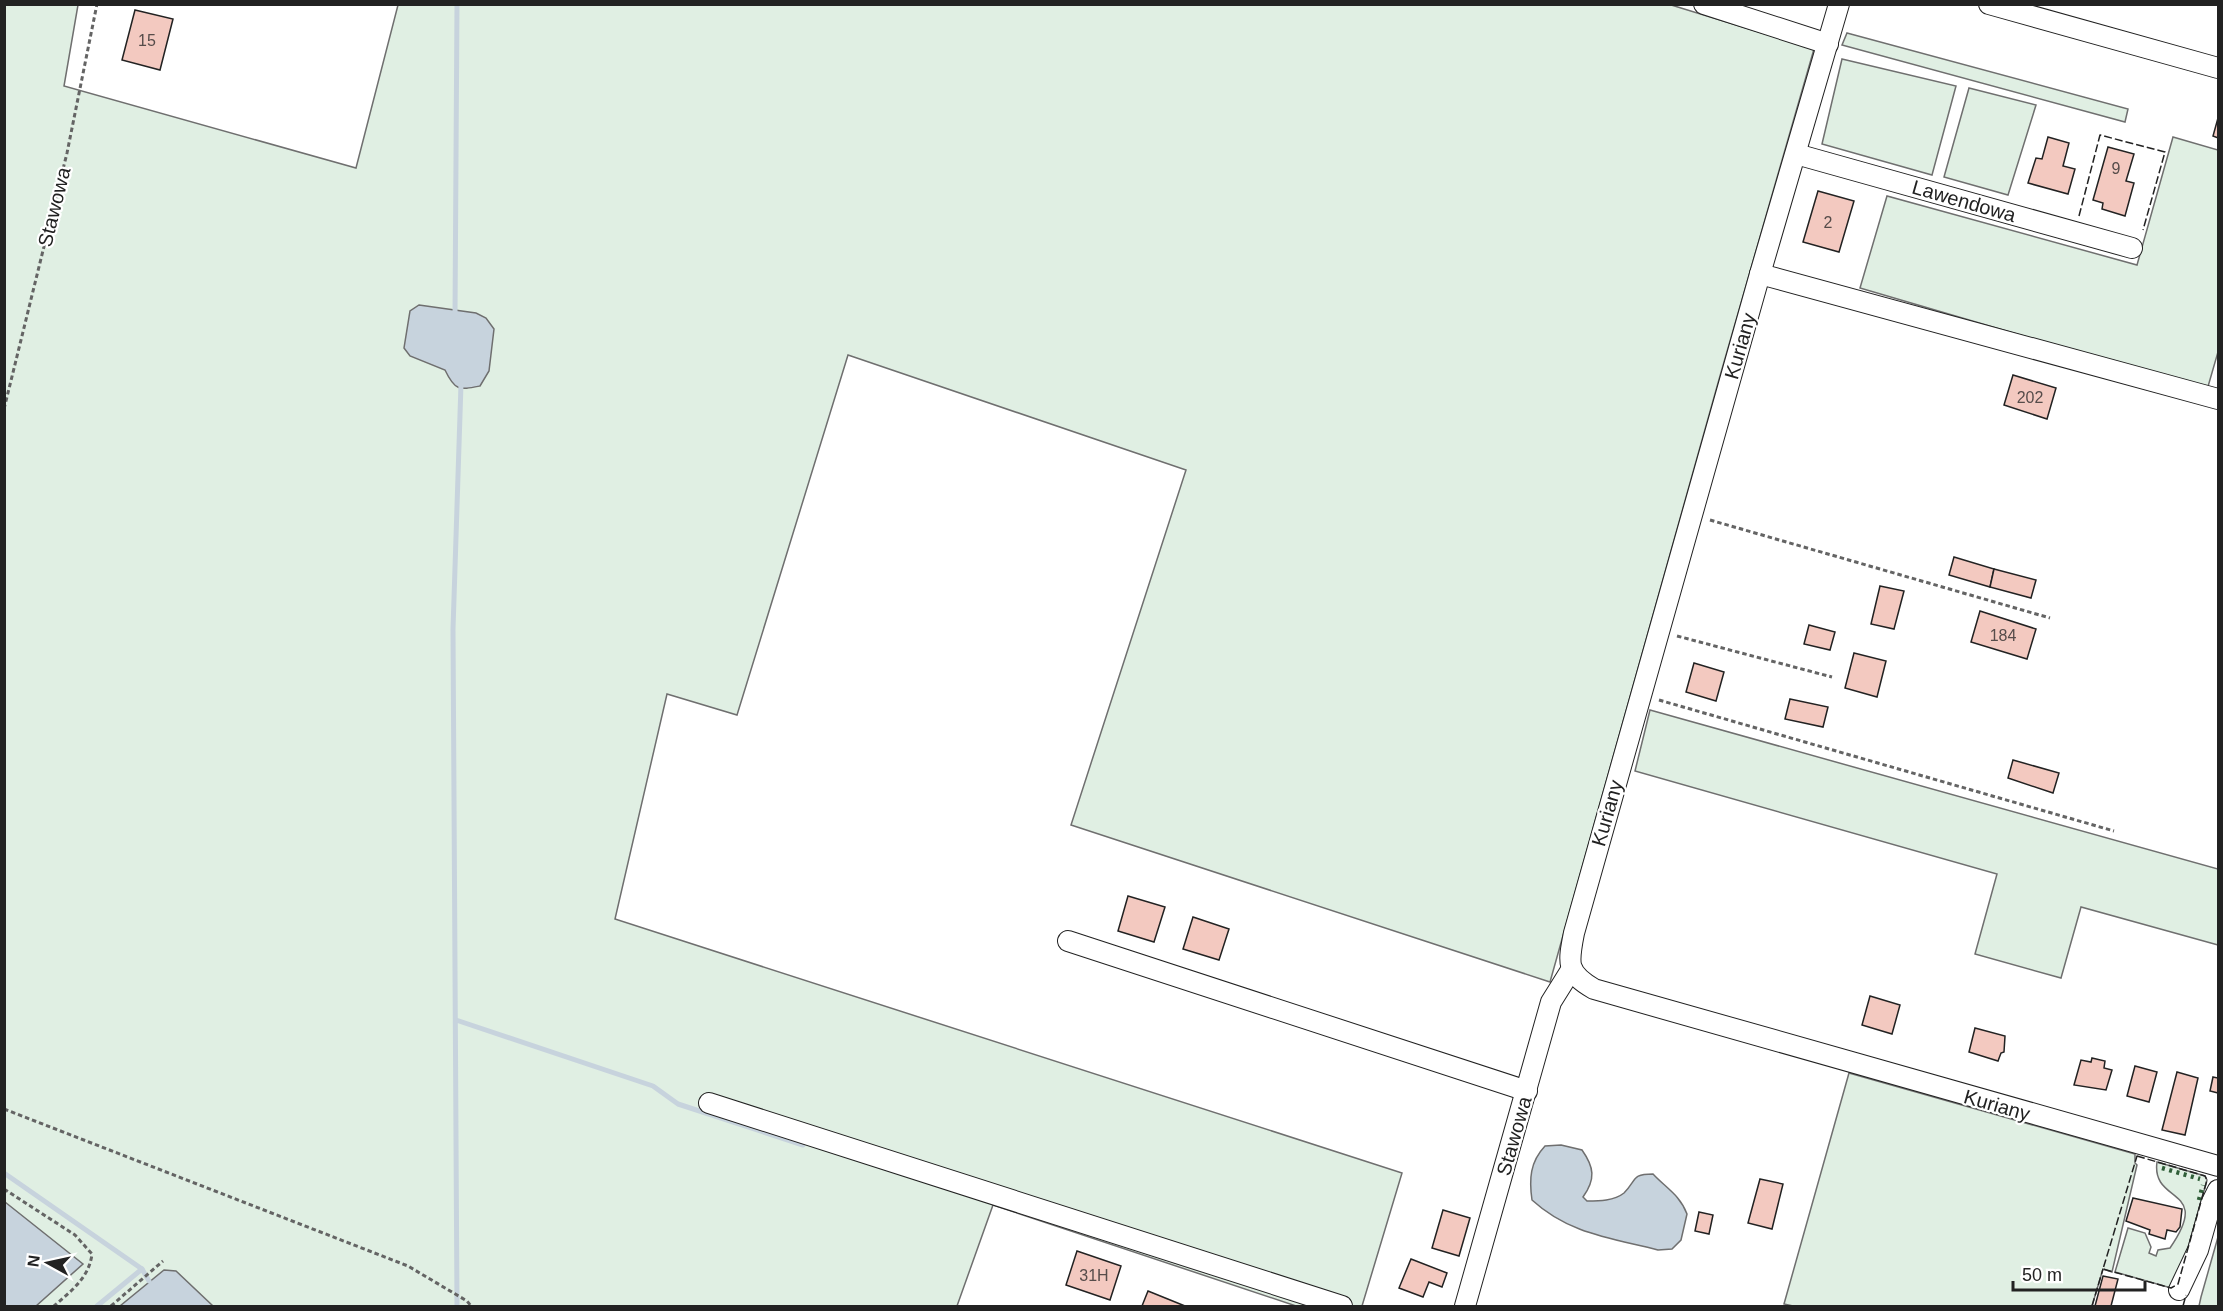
<svg xmlns="http://www.w3.org/2000/svg" width="2223" height="1311" viewBox="0 0 2223 1311" font-family="Arial,sans-serif">
	<rect width="100%" height="100%" fill="#fff"/>
	<g fill="#e0efe3" stroke="#6f6f6f" stroke-width="1.5">
		<path d="M1668,4L1814,49L1720,376L1550,982L1071,825L1186,470L848,355L737,715L667,694L615,919L1402,1173L1362,1306H1296L993,1205L957,1306H5V5H78L64,86L356,168L398,5Z"/>
		<path d="M1847,33L2128,109L2125,122L1842,45Z"/>
		<path d="M1842,59L1956,86L1932,175L1822,144Z"/>
		<path d="M1969,88L2036,105L2008,195L1944,177Z"/>
		<path d="M2173,137L2218,150V352L2207,390L1860,288L1887,196L2137,265Z"/>
		<path d="M1650,710L2218,869V945L2081,907L2061,978L1975,954L1997,874L1635,771Z"/>
		<path d="M1849,1073L2135,1154V1163L2137,1165L2112,1272L2103,1269L2092,1306H1793L1784,1304Z"/>
		<path d="M2157,1162L2205,1176L2207,1180L2178,1284L2171,1288L2115,1272L2128,1228L2145,1233L2151,1247L2149,1253L2156,1256L2158,1250L2170,1248C2213,1186 2151,1205 2157,1162Z"/>
		<path d="M2218,1237V1306H2199L2201,1297Z"/>
	</g>
	<g fill="#c7d3dd" stroke="#6f6f6f" stroke-width="1.5">
		<path d="M419,305L476,313L486,318L494,329L489,371L480,386C459,390 455,391 445,370L410,356L404,348L410,311Z"/>
		<path d="M1561,1145L1582,1150C1594,1167 1596,1179 1583,1197L1587,1201C1599,1201 1614,1201 1624,1193C1637,1180 1631,1174 1653,1174C1666,1188 1680,1195 1687,1214L1681,1240L1672,1249L1658,1250C1611,1238 1569,1234 1532,1200C1529,1179 1530,1162 1545,1146Z"/>
		<path d="M5,1202L83,1264L36,1306H5Z"/>
		<path d="M164,1270L176,1271L213,1306H120Z"/>
	</g>
	<g fill="none" stroke-linecap="round" stroke-linejoin="round">
		<g stroke="#c7d3dd" stroke-width="5">
			<path d="M455,315L457,4"/>
			<path d="M456,1020L653,1086L678,1104L803,1145"/>
			<path d="M4,1173L142,1269L149,1281"/>
			<path d="M97,1306L142,1269"/>
			<path d="M457,1306L453,629L461,384"/>
		</g>
	</g>
	<g fill="#f3c9c0" stroke="#222" stroke-width="1.5">
		<path d="M135,10L173,19L160,70L122,60Z"/>
		<path d="M2218,118V138L2213,136Z"/>
		<path d="M2048,137L2069,143L2063,166L2075,169L2068,194L2028,183L2036,158L2042,159Z"/>
		<path d="M2108,147L2134,154L2126,181L2134,183L2125,216L2102,209L2103,203L2093,200Z"/>
		<path d="M1818,191L1854,201L1839,252L1803,242Z"/>
		<path d="M2013,375L2056,388L2047,419L2004,405Z"/>
		<path d="M1954,557L1994,569L1990,587L1949,575Z"/>
		<path d="M1994,569L2036,580L2031,598L1990,587Z"/>
		<path d="M1880,586L1904,591L1894,629L1871,624Z"/>
		<path d="M1980,611L2036,629L2027,659L1971,642Z"/>
		<path d="M1809,625L1835,632L1830,650L1804,644Z"/>
		<path d="M1854,653L1886,661L1877,697L1845,688Z"/>
		<path d="M1694,663L1724,672L1716,701L1686,692Z"/>
		<path d="M1790,699L1828,707L1823,727L1785,719Z"/>
		<path d="M2013,760L2059,773L2053,793L2008,778Z"/>
		<path d="M1128,896L1165,907L1154,942L1118,931Z"/>
		<path d="M1193,917L1229,929L1219,960L1183,949Z"/>
		<path d="M1870,996L1900,1005L1892,1034L1862,1025Z"/>
		<path d="M1975,1028L2005,1036L2004,1052L2001,1053L1998,1061L1969,1052Z"/>
		<path d="M2092,1058L2105,1061L2104,1068L2112,1070L2106,1090L2074,1085L2081,1060L2091,1062Z"/>
		<path d="M2135,1066L2157,1072L2149,1102L2127,1096Z"/>
		<path d="M2177,1072L2198,1078L2185,1135L2162,1130Z"/>
		<path d="M2213,1077L2218,1078V1093L2210,1091Z"/>
		<path d="M1760,1179L1783,1184L1772,1229L1748,1223Z"/>
		<path d="M2133,1198L2182,1209L2180,1227L2176,1232L2167,1230L2165,1239L2149,1234L2150,1230L2126,1221Z"/>
		<path d="M1443,1210L1470,1218L1459,1256L1432,1248Z"/>
		<path d="M1699,1212L1713,1215L1709,1234L1695,1231Z"/>
		<path d="M1077,1251L1121,1266L1110,1300L1066,1285Z"/>
		<path d="M1411,1259L1447,1273L1442,1287L1429,1282L1423,1297L1399,1288Z"/>
		<path d="M2103,1276L2118,1279L2111,1306H2095Z"/>
		<path d="M1148,1291L1185,1306H1142Z"/>
	</g>
	<g fill="none" stroke-linecap="round" stroke-linejoin="round">
		<defs>
			<g id="minor">
				<path d="M1704,4L1828,44"/>
				<path d="M1839,4L1760,274L1574,933C1568,963 1566,973 1594,989L2218,1166"/>
				<path d="M1989,4L2218,68"/>
				<path d="M1796,154L2132,248"/>
				<path d="M1760,274L2218,399"/>
				<path d="M1068,941L1527,1091"/>
				<path d="M709,1103L1342,1306"/>
				<path d="M2179,1290L2198,1250L2211,1204L2218,1190"/>
				<path d="M1465,1306L1551,1002L1571,970"/>
			</g>
		</defs>
		<use href="#minor" stroke="#222" stroke-width="22"/>
		<g stroke="#646464" stroke-width="3" stroke-dasharray="4.5 3" stroke-linecap="butt">
			<path d="M4,409L67,153L97,4"/>
			<path d="M1710,520L2050,618"/>
			<path d="M1677,636L1832,677"/>
			<path d="M1659,700L2114,831"/>
			<path d="M4,1109L408,1266L467,1301L471,1306"/>
			<path d="M4,1189L75,1235L92,1254C89,1278 71,1291 54,1306"/>
			<path d="M111,1306L163,1261"/>
		</g>
		<use href="#minor" stroke="#fff" stroke-width="20"/>
		<g stroke="#2f5e38" stroke-width="4.5" stroke-dasharray="3 4.5" stroke-linecap="butt">
			<path d="M2162,1168L2200,1179"/>
			<path d="M2199,1200L2203,1185"/>
		</g>
		<g stroke="#222" stroke-width="1.5" stroke-dasharray="8 3" stroke-linecap="butt">
			<path d="M2079,216L2100,135L2165,152L2143,230"/>
			<path d="M2137,1156L2205,1176L2207,1180L2178,1284L2171,1288L2103,1269Z"/>
			<path d="M2092,1306L2103,1269"/>
			<path d="M2183,1306L2186,1295"/>
		</g>
	</g>
	<g text-anchor="middle" dominant-baseline="central" stroke-width="4.5" stroke-linejoin="round" paint-order="stroke">
		<g font-size="16" fill="#564c4a">
			<text x="147" y="40">15</text>
			<text x="2116" y="168">9</text>
			<text x="1828" y="222">2</text>
			<text x="2030" y="397">202</text>
			<text x="2003" y="635">184</text>
			<text x="1094" y="1275">31H</text>
		</g>
		<g font-size="20" fill="#222" stroke="#fff">
			<text transform="translate(1964 201) rotate(16)">Lawendowa</text>
			<text transform="translate(54 207) rotate(-76)">Stawowa</text>
			<text transform="translate(1740 346) rotate(-74)">Kuriany</text>
			<text transform="translate(1607 813) rotate(-74)">Kuriany</text>
			<text transform="translate(1997 1105) rotate(16)">Kuriany</text>
			<text transform="translate(1514 1136) rotate(-74)">Stawowa</text>
		</g>
	</g>
	<rect width="2223" height="1311" fill="none" stroke="#222222" stroke-width="12"/>
	<g transform="translate(48 1263) rotate(278)" stroke="#ffffff" stroke-width="4.5" paint-order="stroke">
	<path d="M0-4.5L10 22L0 15L-10 22Z" fill="#222222"/>
	<text y="-9" font-size="16" font-weight="bold" text-anchor="middle" fill="#222222">N</text>
	</g>
	<path d="M2013 1281v9h132v-9" fill="none" stroke="#222222" stroke-width="3"/>
	<text x="2022" y="1281" font-size="18" fill="#222222" stroke="#ffffff" stroke-width="4.5" paint-order="stroke">50 m</text>
</svg>
